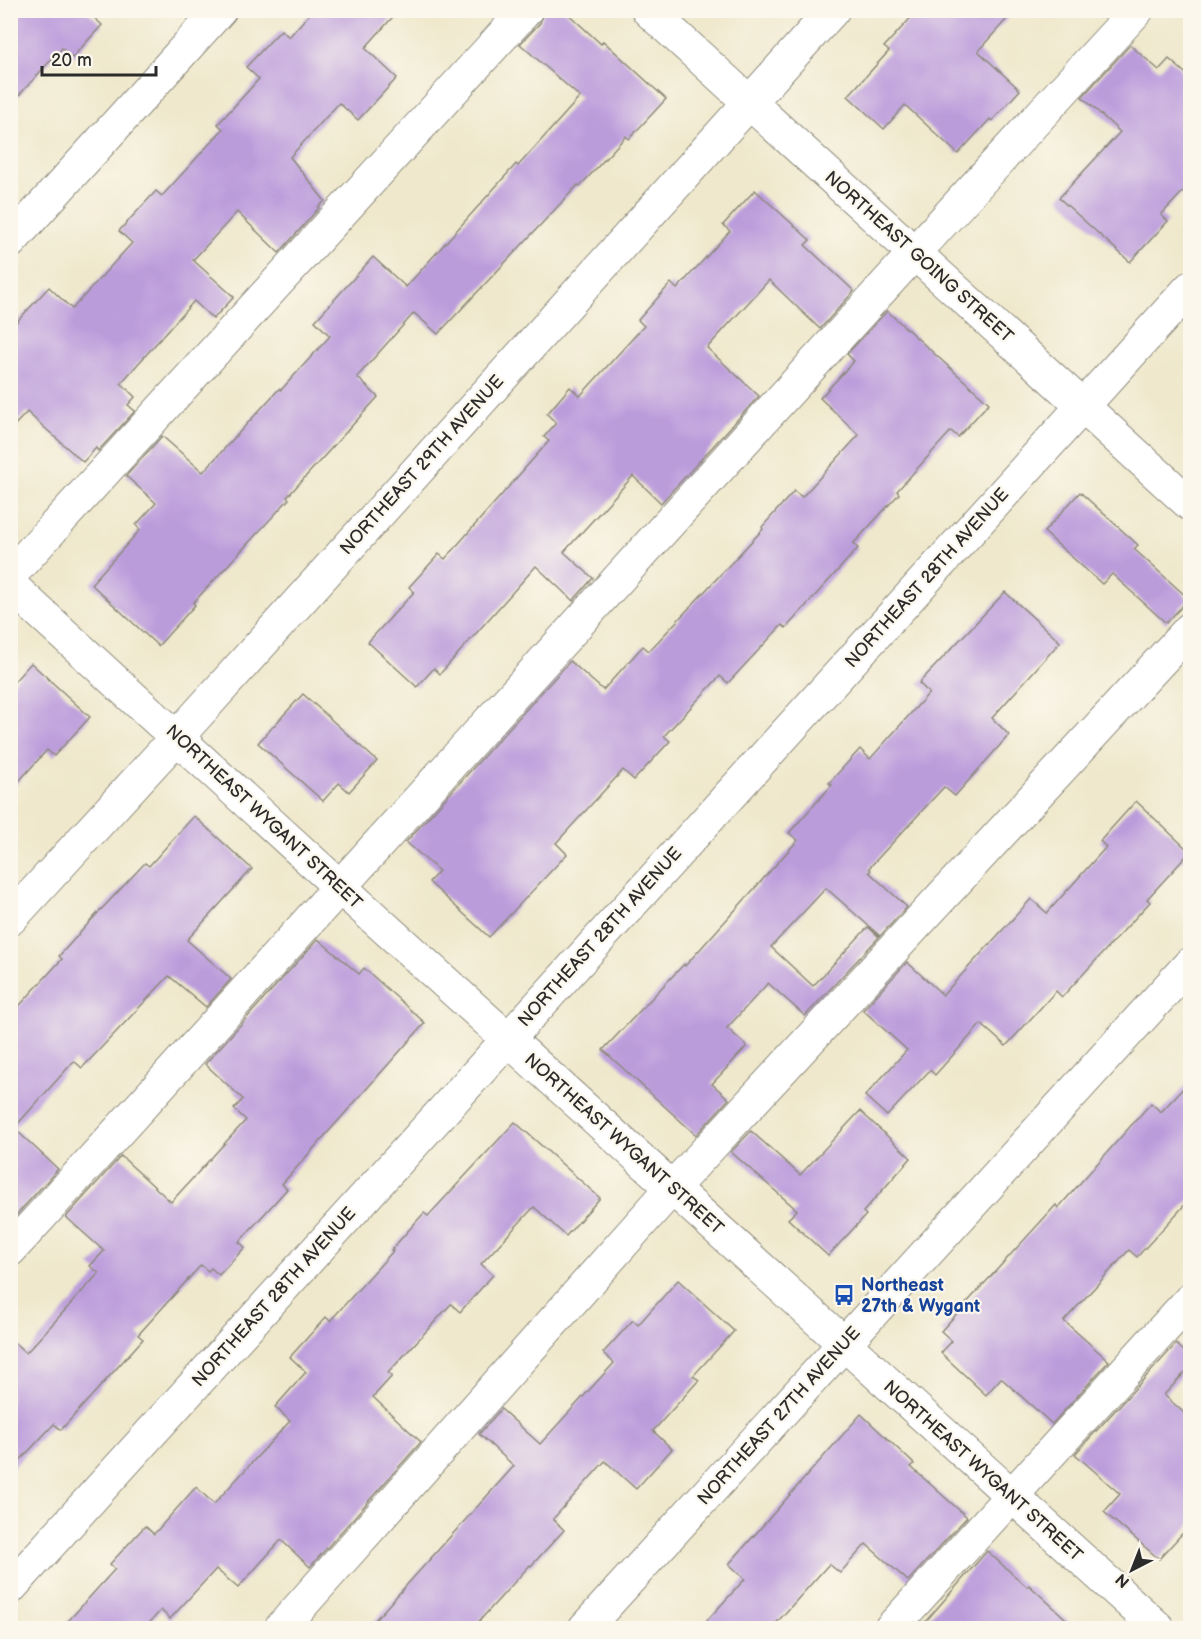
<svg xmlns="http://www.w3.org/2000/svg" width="1201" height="1639" viewBox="0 0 1201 1639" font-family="'Balsamiq Sans',sans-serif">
	<rect width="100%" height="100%" fill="#fbf7ec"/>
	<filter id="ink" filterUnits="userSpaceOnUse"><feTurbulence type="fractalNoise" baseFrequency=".0167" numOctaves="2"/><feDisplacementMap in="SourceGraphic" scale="12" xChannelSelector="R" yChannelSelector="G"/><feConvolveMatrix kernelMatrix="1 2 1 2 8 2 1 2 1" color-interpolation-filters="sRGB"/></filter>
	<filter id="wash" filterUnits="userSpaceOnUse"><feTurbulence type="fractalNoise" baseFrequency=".008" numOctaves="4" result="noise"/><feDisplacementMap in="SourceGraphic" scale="24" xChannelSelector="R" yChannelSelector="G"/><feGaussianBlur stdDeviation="1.35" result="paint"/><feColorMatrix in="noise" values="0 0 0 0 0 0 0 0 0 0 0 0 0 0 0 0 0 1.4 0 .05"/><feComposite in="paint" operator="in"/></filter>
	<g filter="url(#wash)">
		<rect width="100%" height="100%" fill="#efe8cc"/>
		<g id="blocks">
			<g fill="#bb9cdb">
				<path d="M10,10H86L102,25L72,58L62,48L10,105Z"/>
				<path d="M313,10H399L365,48L397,78L358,120L339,103L290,157L325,201L318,207L319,208L279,253L237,212L193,260L234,297L213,319L194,301L121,383L135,397L128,405L135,411L98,451L96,448L83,462L27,412L10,430V329L49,287L72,309L132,243L119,231L156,191L162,196L223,129L218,124L259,79L246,67L281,30L289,37Z"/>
				<path d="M544,10H564L601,44L603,41L666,99L629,139L626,136L580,186L578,185L438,334L414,313L357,377L378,397L287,497L289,499L193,603L195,605L158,646L91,584L140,530L136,525L156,503L126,476L162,436L203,472L279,389L281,390L330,336L315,321L373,257L406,287L516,164L518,166L580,97L520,44L540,23Z"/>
				<path d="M918,10H1015L978,51L1020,90L992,121L990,119L958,154L905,105L884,129L848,96L889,51L884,47Z"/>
				<path d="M1130,45L1159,70L1169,59L1191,78V183L1161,215L1168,221L1130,262L1059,198L1120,132L1082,97Z"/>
				<path d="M755,190L810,240L805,245L854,291L820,329L769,280L707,348L759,396L661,503L633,476L564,552L593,578L573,601L536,566L440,674L434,668L417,687L368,642L414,592L409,587L439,554L445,559L549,441L544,437L556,423L547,414L570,387L580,396L644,326L638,320L671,283L677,289L730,231L723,225Z"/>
				<path d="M887,311L989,403L958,437L951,431L897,491L899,494L853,544L858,548L786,628L782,625L728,683L720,676L664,736L670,741L634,780L623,770L556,843L567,854L489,937L429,882L439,871L406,842L570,661L603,690L643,646L649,651L763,529L762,527L794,491L802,497L859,435L820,398L854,361L847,354Z"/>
				<path d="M1080,492L1138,545L1134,549L1189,599L1166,623L1112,574L1102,584L1044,532Z"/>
				<path d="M1005,592L1060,642L992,718L1009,735L955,796L944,787L869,868L871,870L869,872L907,907L880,936L826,888L771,947L813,986L868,927L879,937L805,1016L768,983L727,1028L747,1046L712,1084L729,1099L696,1135L603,1050L684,964L685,966L798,840L789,833L832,785L829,783L860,749L870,759L929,693L919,683Z"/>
				<path d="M31,663L90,717L54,756L47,750L10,791V686Z"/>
				<path d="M303,694L377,761L349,792L339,783L323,801L258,743Z"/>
				<path d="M1136,801L1190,852L1147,899L1150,902L1062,997L1056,991L1006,1046L981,1024L935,1075L930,1070L887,1116L865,1096L907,1050L863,1010L907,962L943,995L1031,899L1047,913L1106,847L1100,841Z"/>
				<path d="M194,816L252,869L187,940L231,979L206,1007L169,976L82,1068L74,1061L14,1128L58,1169L10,1222V1016L62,959L59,956L96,915L145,863L149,866Z"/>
				<path d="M318,939L359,974L364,968L425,1023L282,1184L287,1189L239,1242L245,1247L219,1275L211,1268L208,1271L201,1265L138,1335L143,1339L61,1430L54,1424L10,1471V1339L26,1353L99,1273L90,1266L104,1251L66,1217L121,1156L171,1202L246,1120L234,1109L243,1099L205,1064Z"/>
				<path d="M1191,1080V1198L1137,1257L1129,1250L1064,1321L1109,1361L1052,1424L1001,1378L986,1395L941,1353L952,1341L941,1331L1056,1205L1058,1208L1151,1103L1161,1112Z"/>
				<path d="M860,1111L911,1158L863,1212L866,1215L828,1256L788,1219L797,1210L731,1152L751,1131L800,1175Z"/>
				<path d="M515,1122L600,1198L566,1236L534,1207L481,1264L493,1275L460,1312L451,1304L388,1373L392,1376L373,1397L421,1442L310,1567L281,1540L238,1588L216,1569L170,1619L161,1610L144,1629H61L115,1569L110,1564L145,1526L154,1534L196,1487L214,1504L290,1421L275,1407L306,1372L290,1357L326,1317L330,1321L393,1251L391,1250L424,1213L428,1216Z"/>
				<path d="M678,1280L734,1331L693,1376L699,1380L653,1431L672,1449L636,1489L605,1461L553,1519L564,1530L531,1566L530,1565L472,1629H367L514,1466L479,1434L501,1409L540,1444L614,1363L603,1353L633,1320L638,1325Z"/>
				<path d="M1176,1344L1191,1357V1366L1164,1395L1191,1419V1524L1159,1559L1104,1512L1120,1494L1075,1454Z"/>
				<path d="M861,1414L914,1464L911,1467L967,1517L908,1581L866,1544L840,1573L829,1564L771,1629H699L745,1579L729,1564Z"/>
				<path d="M987,1551L1027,1587L1029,1585L1077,1629H919Z"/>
			</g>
		</g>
	</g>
	<g filter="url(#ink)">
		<use href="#blocks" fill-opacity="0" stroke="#8d8a7c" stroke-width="1.5"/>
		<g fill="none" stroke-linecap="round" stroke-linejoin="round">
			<defs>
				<g id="minor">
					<path d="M648,10L1190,504"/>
					<path d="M10,242L220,10"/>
					<path d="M10,575L526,10"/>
					<path d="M10,585L341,888L1158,1628"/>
					<path d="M10,919L177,737L833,10"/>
					<path d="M10,1250C387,837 758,421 1137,10"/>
					<path d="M10,1588L1190,288"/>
					<path d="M281,1628L672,1188L1190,629"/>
					<path d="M585,1628L1190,964"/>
					<path d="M891,1628L1190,1300"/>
				</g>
			</defs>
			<use href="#minor" stroke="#8d8a7c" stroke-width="35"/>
			<use href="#minor" stroke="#fff" stroke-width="33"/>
		</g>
	</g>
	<defs>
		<symbol id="bus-bare" viewBox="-9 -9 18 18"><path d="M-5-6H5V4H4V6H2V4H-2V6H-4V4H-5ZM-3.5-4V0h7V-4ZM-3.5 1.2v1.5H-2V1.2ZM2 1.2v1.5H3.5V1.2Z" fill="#1a4fb4" stroke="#fbf7ec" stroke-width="2.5" paint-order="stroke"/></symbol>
	</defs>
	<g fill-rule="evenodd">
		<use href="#bus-bare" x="829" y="1280" width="30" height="30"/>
	</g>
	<g text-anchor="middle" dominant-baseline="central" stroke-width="4.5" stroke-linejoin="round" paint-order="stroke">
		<g font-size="18" fill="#2b2b2b" stroke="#fbf7ec">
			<text transform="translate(919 257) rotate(42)">NORTHEAST GOING STREET</text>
			<text transform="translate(422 465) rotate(-48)">NORTHEAST 29TH AVENUE</text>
			<text transform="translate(927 578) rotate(-48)">NORTHEAST 28TH AVENUE</text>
			<text transform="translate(264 817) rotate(43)">NORTHEAST WYGANT STREET</text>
			<text transform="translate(600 937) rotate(-48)">NORTHEAST 28TH AVENUE</text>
			<text transform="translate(624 1144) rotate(42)">NORTHEAST WYGANT STREET</text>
			<text transform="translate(274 1297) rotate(-48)">NORTHEAST 28TH AVENUE</text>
			<text transform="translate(779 1416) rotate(-48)">NORTHEAST 27TH AVENUE</text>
			<text transform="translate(983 1471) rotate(42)">NORTHEAST WYGANT STREET</text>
		</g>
		<g font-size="18" font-weight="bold" fill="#164399" stroke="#fbf7ec" text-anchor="start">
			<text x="861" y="1285">Northeast<tspan x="861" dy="21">27th &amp; Wygant</tspan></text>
		</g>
	</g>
	<rect width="1201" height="1639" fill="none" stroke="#fbf7ec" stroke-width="36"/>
	<g transform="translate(1132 1570) rotate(222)" stroke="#fbf7ec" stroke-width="4.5" paint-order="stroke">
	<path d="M0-4.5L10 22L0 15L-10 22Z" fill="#2b2b2b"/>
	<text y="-9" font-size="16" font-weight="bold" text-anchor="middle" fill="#2b2b2b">N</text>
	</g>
	<path d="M42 66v9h114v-9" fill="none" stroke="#2b2b2b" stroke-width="3"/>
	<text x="51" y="66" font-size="18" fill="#2b2b2b" stroke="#fbf7ec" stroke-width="4.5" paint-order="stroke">20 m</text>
</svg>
